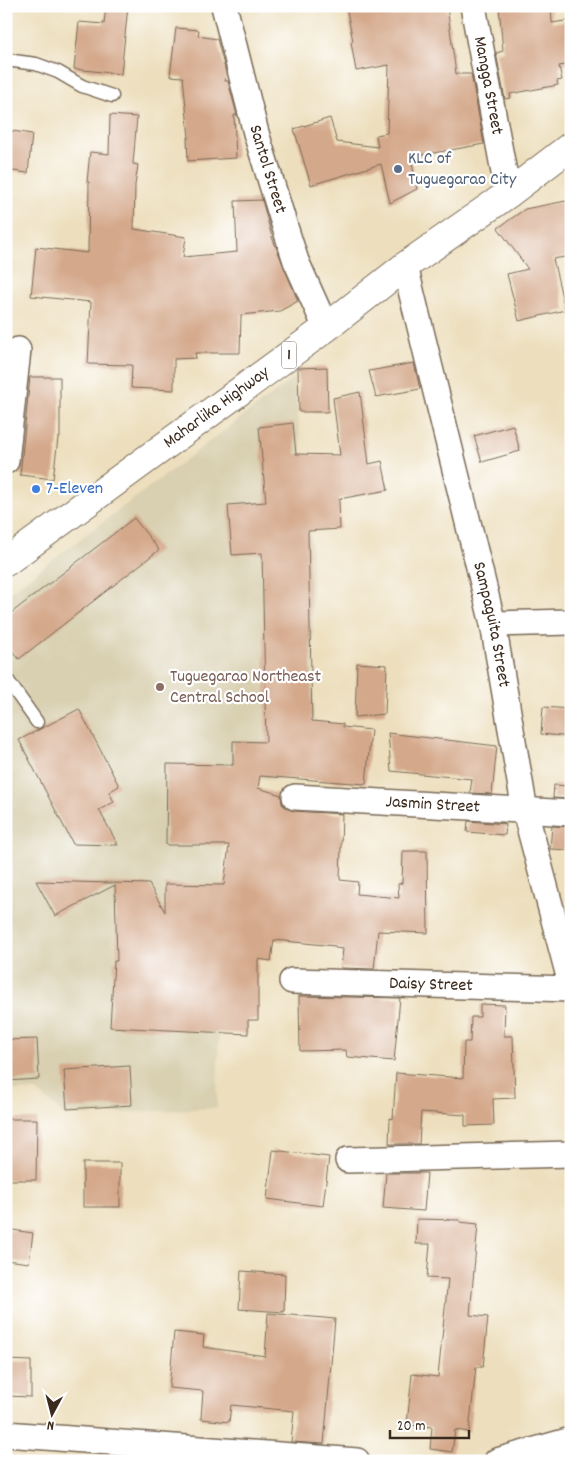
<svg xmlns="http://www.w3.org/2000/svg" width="577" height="1467" viewBox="0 0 577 1467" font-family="Dekko,sans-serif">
	<rect width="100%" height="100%" fill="#fff"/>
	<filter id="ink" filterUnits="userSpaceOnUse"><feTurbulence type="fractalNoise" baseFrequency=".02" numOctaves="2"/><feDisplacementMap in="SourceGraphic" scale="10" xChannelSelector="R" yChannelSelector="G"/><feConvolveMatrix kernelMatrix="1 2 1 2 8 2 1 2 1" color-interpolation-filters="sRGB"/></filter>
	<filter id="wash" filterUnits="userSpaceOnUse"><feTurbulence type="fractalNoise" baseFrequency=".0096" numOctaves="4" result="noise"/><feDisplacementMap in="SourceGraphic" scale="20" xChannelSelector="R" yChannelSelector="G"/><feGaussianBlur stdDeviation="1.12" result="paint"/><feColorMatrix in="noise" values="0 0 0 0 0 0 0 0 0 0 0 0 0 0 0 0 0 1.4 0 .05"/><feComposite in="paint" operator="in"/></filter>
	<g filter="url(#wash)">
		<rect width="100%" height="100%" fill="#eddfbd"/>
		<path fill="#d9d0b1" d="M294,378L312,550L315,780L225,779L217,1108L65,1116L37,1091L6,1090V595Z"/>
		<g id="blocks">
			<g fill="#d4a88a">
				<path d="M106,6H128L121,74L74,69L79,22L104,24Z"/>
				<path d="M346,6H447L456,74H471L484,144L411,157L417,189L390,203L381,164L311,185L294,129L330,118L337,142L378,147L376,135L387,133L389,65L356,71L351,42L353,41Z"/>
				<path d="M499,6H551L552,23L571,20V64L559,66L562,80L557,81L558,85L510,94L511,98L505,99L496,53L503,51Z"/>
				<path d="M176,28L199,30L198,36L217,39L226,73L225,81H228L237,115H234L236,158L188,161L187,138H189L183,77L170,76Z"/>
				<path d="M110,115L137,117L133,164L138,165L135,185L134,229L186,237L183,257L237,252L235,201L262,200L272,237L298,301L280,311L241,315L240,353H195L196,358L174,359V390L131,388L132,365L88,364L91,302L31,296L36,247L88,253L89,182H87L90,152L109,154Z"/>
				<path d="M6,130L32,134L28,173L6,170Z"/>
				<path d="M571,200V256L553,259L565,310L519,321L507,274L528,269L498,228L525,209Z"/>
				<path d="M414,363L420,389L376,397L369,371Z"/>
				<path d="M327,367L328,412H299L298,368Z"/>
				<path d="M30,377H60V438H58L53,479L20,475Z"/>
				<path d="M360,392L369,464L382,461L388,490L339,499L340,529L308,531L312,721L343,724V727L371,730L366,784L260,776L258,788L281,795L282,804L288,809L294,811L342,814L340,880L358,882L357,894L399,898L398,884L402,883L403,851H427L428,933L378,931L374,969L341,968L343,949L335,948V946L274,940L271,961L258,959V1020H248V1034L110,1027L114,961H117L115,885L55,916L36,881L149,884L165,912V884L224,885L229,845H166L167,764L233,765V741L266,742L262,553L232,555L228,505L266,502L259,427L293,423L296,454L340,455L333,398Z"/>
				<path d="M513,425L520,451L482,462L474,436Z"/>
				<path d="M134,518L159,550L19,659L6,643V617Z"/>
				<path d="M357,663L387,665L385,714L355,717Z"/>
				<path d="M543,707L571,709V737L541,734Z"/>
				<path d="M79,709L119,786L109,792L114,802L99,810L118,845L73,844L19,740Z"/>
				<path d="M388,733L497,746L492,794L470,793L472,779L391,771Z"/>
				<path d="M554,785L571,786V799L553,798Z"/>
				<path d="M468,821L506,824L505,835L467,832Z"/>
				<path d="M552,826L571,827V850L550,849Z"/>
				<path d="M299,996L400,998L394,1061L347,1057L346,1050L300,1051Z"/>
				<path d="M480,1004L505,1005L504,1036H513L515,1098L493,1099L494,1125L465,1126V1115L421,1112L419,1144H389L390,1118L393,1119L396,1073L463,1078L464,1042H470L471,1017H480Z"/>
				<path d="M37,1039L39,1079L6,1081V1040Z"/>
				<path d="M130,1066L132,1105L67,1109L64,1070Z"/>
				<path d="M6,1119H37L36,1180H6Z"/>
				<path d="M273,1150L329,1157L323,1206L267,1199Z"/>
				<rect x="83" y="1163" width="37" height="44"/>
				<path d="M386,1173H427L424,1211L383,1208Z"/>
				<path d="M417,1219L460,1220V1222L478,1224L470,1315L488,1317L483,1367H476L469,1432L455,1430L452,1452L430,1449L432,1427L407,1425L412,1374L438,1377L448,1279L427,1278L430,1244H416Z"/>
				<path d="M6,1229L33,1233L29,1263L6,1260Z"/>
				<path d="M241,1271L285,1274L284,1312L239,1309Z"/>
				<path d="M268,1313L335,1319L324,1444L291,1442L294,1411L231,1405L229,1422L201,1419L203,1391L169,1388L174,1332L204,1335L203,1347L265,1356Z"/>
				<path d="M6,1360L31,1361V1397L6,1396Z"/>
			</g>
		</g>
	</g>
	<g filter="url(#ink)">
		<use href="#blocks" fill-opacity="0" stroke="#796956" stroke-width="1"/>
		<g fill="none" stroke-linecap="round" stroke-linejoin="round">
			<defs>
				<g id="lane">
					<path d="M6,60L36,64L58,72L82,86L112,96"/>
					<path d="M6,678L37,722"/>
				</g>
				<g id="street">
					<path id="s1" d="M224,6L256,133L285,227L296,261L326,328"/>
					<path id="s2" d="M473,6L508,194"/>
					<path id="s3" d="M405,266L493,624L525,811L571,984"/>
					<path d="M6,461L18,350"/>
					<path d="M493,624L571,622"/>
					<path id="s4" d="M295,797L571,813"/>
					<path id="s5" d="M292,981L571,989"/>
					<path d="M348,1160L571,1154"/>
					<path d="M6,1434L357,1461"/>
					<path d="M497,1461L571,1440"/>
				</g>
				<g id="primary">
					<path id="s6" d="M6,562L326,328L405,266L508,194L571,146"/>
				</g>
			</defs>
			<use href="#lane" stroke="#796956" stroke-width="15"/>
			<use href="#street" stroke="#796956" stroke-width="28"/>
			<use href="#primary" stroke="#796956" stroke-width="30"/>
			<use href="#lane" stroke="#fff" stroke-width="12"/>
			<use href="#street" stroke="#fff" stroke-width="25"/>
			<use href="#primary" stroke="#fff" stroke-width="28"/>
		</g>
	</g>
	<circle fill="#5c6f8a" stroke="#fff" stroke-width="2" cx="398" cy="169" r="5"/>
	<circle fill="#3f7fe0" stroke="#fff" stroke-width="2" cx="36" cy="489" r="5"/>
	<circle fill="#8d6e63" stroke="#fff" stroke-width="2" cx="160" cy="687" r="5"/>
	<g text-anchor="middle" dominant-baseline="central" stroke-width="4.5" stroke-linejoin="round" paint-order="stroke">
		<rect fill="#fff" stroke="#766a62" stroke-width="1" x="281.5" y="341.5" width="15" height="27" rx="4"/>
		<g font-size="16" font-weight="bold" fill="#3b2a1e">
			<text x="289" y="355">1</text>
		</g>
		<g font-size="18" fill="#3b2a1e" stroke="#fff">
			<text stroke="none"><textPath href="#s2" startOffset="81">Mangga Street</textPath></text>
			<text stroke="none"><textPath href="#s1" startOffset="169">Santol Street</textPath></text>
			<text stroke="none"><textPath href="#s6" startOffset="261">Maharlika Highway</textPath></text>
			<text stroke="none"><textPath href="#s3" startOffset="369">Sampaguita Street</textPath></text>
			<text stroke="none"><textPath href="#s4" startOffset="138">Jasmin Street</textPath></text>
			<text stroke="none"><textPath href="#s5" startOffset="139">Daisy Street</textPath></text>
		</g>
		<g font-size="18" fill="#4e5e75" stroke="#fff" text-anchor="start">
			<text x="408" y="159">KLC of<tspan x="408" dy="21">Tuguegarao City</tspan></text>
		</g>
		<g font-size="18" fill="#366cbe" stroke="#fff" text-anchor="start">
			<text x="46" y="489">7-Eleven</text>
		</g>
		<g font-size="18" fill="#785e54" stroke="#fff" text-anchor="start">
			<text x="170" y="677">Tuguegarao Northeast<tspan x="170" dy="21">Central School</tspan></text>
		</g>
	</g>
	<rect width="577" height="1467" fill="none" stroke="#fff" stroke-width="25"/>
	<g transform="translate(52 1414) rotate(187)" stroke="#ffffff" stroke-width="4" paint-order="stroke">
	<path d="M0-4L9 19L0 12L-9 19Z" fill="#3b2a1e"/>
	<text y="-8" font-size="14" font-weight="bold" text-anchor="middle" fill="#3b2a1e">N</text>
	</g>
	<path d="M390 1430v8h79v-8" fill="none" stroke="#3b2a1e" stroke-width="2.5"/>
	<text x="397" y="1430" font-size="15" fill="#3b2a1e" stroke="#ffffff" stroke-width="4" paint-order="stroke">20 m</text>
</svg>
